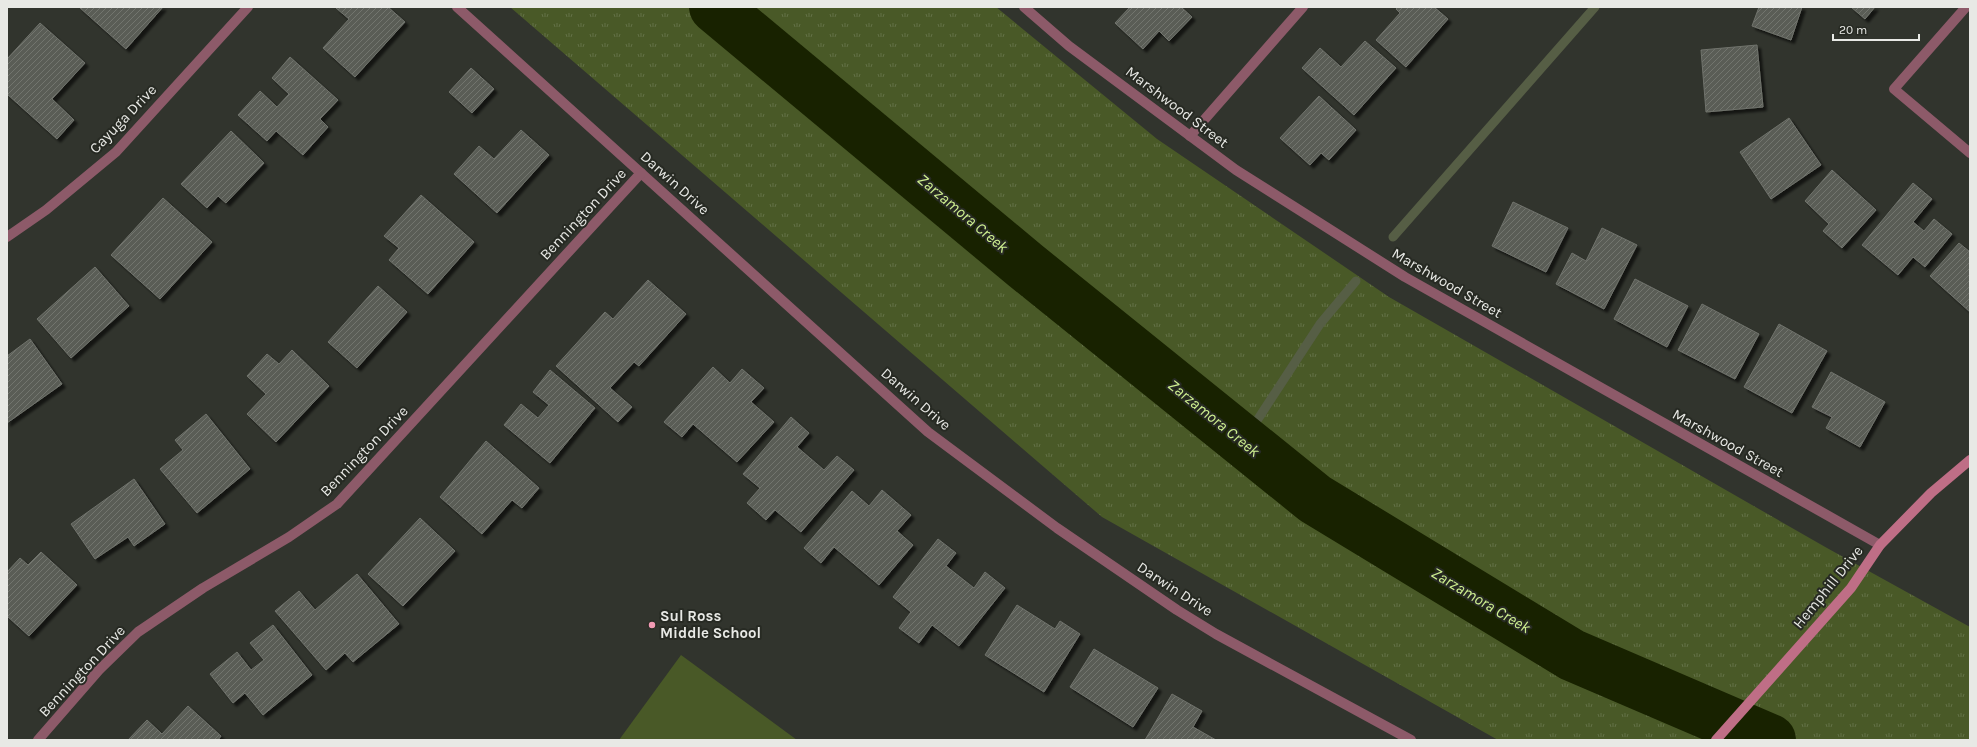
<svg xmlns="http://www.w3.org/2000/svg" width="1977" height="747" viewBox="0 0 1977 747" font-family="Karla,sans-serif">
	<defs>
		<pattern id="grass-tufts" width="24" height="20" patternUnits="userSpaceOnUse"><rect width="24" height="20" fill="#495927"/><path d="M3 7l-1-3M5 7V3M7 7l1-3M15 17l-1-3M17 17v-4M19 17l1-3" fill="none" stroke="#637146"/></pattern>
		<pattern id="building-hatch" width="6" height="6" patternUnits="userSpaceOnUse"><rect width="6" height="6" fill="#5a5d56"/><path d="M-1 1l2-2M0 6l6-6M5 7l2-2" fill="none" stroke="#72746e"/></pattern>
		<filter id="shadow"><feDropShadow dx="3.5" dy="3.5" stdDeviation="1" flood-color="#0009"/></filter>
	</defs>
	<rect width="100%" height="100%" fill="#31342d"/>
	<path fill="url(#grass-tufts)" d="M510,7H996L1157,139L1389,297L1827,548L1970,627V740H1498L1102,517Z"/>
	<path fill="#495927" d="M681,655L797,740H619Z"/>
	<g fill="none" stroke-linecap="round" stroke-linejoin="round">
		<g stroke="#565e45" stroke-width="9">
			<path d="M1393,237L1595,7"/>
			<path d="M1243,442L1320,324L1356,281"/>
		</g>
		<path stroke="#182200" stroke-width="52" d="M715,7L1026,266L1315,499L1572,655L1770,740"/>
	</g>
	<g fill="url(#building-hatch)" stroke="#70736c" filter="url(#shadow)">
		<path d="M79,7H163L126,49Z"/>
		<path d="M337,7H388L405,22L355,77L323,48L349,19L336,8Z"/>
		<path d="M1130,7H1181L1192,17L1169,41L1159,31L1143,49L1115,23Z"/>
		<path d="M1398,7H1434L1448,19L1406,67L1376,40L1400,13L1396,9Z"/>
		<path d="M1759,7H1802L1791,40L1752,26Z"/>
		<path d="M1851,7H1875L1865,19Z"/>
		<path d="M40,23L85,63L52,99L74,120L57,139L7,94V59Z"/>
		<path d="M1365,41L1396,68L1354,115L1302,68L1320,48L1341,67Z"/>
		<path d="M1757,45L1763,107L1706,112L1701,50Z"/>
		<path d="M290,57L338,100L320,119L328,127L303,155L276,131L267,141L238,115L260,91L277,107L289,94L272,78Z"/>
		<path d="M471,68L494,89L472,113L449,92Z"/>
		<path d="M1319,96L1356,130L1329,160L1321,153L1310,165L1280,138Z"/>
		<path d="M1789,118L1821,165L1771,199L1740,152Z"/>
		<path d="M521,130L549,155L497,213L454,174L479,146L494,159Z"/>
		<path d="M231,131L264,163L226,203L218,196L207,208L181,184Z"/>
		<path d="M1832,170L1876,210L1842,248L1823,231L1829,224L1805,201Z"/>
		<path d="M1913,183L1932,199L1913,222L1924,231L1934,219L1952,234L1925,267L1913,257L1898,275L1862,245Z"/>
		<path d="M421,195L474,242L428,294L389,260L399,248L384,236Z"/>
		<path d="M163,198L212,242L160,299L111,255Z"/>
		<path d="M1513,202L1568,228L1546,272L1492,246Z"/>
		<path d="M1602,228L1637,245L1604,309L1556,284L1572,253L1586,261Z"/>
		<path d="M1959,243L1970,252V312L1930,276Z"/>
		<path d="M95,267L129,306L71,358L37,319Z"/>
		<path d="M1635,279L1688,306L1667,347L1614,319Z"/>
		<path d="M648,280L686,314L639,366L634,362L610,388L632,407L618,422L556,366L605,312L613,319Z"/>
		<path d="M378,286L407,312L357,368L328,342Z"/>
		<path d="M1702,304L1759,334L1735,379L1678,350Z"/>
		<path d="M1779,324L1827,351L1792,413L1744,387Z"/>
		<path d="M30,339L62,384L7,423V356Z"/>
		<path d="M292,350L329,386L276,442L247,414L266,394L247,376L267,354L279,364Z"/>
		<path d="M713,367L730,383L742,369L764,388L751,402L774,422L737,462L693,424L682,437L664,422Z"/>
		<path d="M550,370L595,408L550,463L504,425L521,404L538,418L549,405L533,392Z"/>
		<path d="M1831,372L1885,402L1860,447L1826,428L1832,417L1812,407Z"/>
		<path d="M206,414L250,469L197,513L160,469L183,450L175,440Z"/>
		<path d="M791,417L809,433L797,447L824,470L837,456L854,470L801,532L775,510L766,520L747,503L760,488L743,474Z"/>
		<path d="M486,441L539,488L522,508L512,500L482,534L440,497Z"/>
		<path d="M134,479L165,524L134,546L128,537L95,559L71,524Z"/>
		<path d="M882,490L911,515L897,531L913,545L879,585L834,547L821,563L804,548L852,491L869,506Z"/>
		<path d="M420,518L455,551L403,606L368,574Z"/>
		<path d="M938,539L956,553L946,566L974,588L985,572L1005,588L959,646L932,625L919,643L899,628L911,612L893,597Z"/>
		<path d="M41,552L77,585L29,636L7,616V572L20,558L28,565Z"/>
		<path d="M357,574L399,624L353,662L345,653L326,670L275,611L299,591L315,610Z"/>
		<path d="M1017,605L1055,629L1060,621L1080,634L1044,692L985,655Z"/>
		<path d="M273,625L312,675L263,715L245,693L233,703L210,674L237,652L251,670L264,660L250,643Z"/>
		<path d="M1094,649L1158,688L1133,727L1070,687Z"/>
		<path d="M1172,694L1202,711L1193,727L1216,740H1145Z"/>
		<path d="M188,706L221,736L218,740H128L147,720L162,734Z"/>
	</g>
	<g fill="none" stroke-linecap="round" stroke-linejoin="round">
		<g stroke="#8d5a69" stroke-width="10">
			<path d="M457,7L928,432L1057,528L1177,610L1216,634L1411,740"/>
			<path d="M1024,7L1069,46L1236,170L1405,277L1880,545"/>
			<path d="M1966,7L1894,89L1970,153"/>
			<path d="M1190,136L1303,7"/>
			<path d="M7,237L46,210L116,152L248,7"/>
			<path d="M38,740L99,670L138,632L203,588L289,537L337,504L641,173"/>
		</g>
		<path stroke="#bf6e86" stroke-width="10" d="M1716,740L1851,588L1880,545L1931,493L1970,460"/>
	</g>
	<circle fill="#f19ab3" stroke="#272a23" stroke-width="1.5" cx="652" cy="625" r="4"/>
	<g text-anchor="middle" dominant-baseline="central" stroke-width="4" stroke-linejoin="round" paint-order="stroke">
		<g font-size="15" fill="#e8e9e5" stroke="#272a23">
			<text transform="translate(1177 107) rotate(37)">Marshwood Street</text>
			<text transform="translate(123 119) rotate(-46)">Cayuga Drive</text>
			<text transform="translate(675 183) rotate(42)">Darwin Drive</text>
			<text transform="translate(583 214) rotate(-47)">Bennington Drive</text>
			<text transform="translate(1447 283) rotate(30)">Marshwood Street</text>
			<text transform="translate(916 399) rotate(41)">Darwin Drive</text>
			<text transform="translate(1728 443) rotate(29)">Marshwood Street</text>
			<text transform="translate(364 451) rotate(-46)">Bennington Drive</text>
			<text transform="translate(1828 587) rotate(-51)">Hemphill Drive</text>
			<text transform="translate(1175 589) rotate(33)">Darwin Drive</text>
			<text transform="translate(82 671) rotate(-47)">Bennington Drive</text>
		</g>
		<g font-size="15" font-weight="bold" fill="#e8e9e5" stroke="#272a23" text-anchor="start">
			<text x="660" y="616">Sul Ross<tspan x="660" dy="17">Middle School</tspan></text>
		</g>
		<g font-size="16" font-style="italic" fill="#ceef90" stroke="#272a23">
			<text transform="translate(963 213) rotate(40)">Zarzamora Creek</text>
			<text transform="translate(1214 418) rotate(39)">Zarzamora Creek</text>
			<text transform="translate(1481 600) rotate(31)">Zarzamora Creek</text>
		</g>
	</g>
	<rect width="1977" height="747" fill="none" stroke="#e8e9e5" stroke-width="16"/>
	<path d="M1833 34v6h86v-6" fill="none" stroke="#e8e9e5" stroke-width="2"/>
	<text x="1839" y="34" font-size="12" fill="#e8e9e5" stroke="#272a23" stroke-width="3" paint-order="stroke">20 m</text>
</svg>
